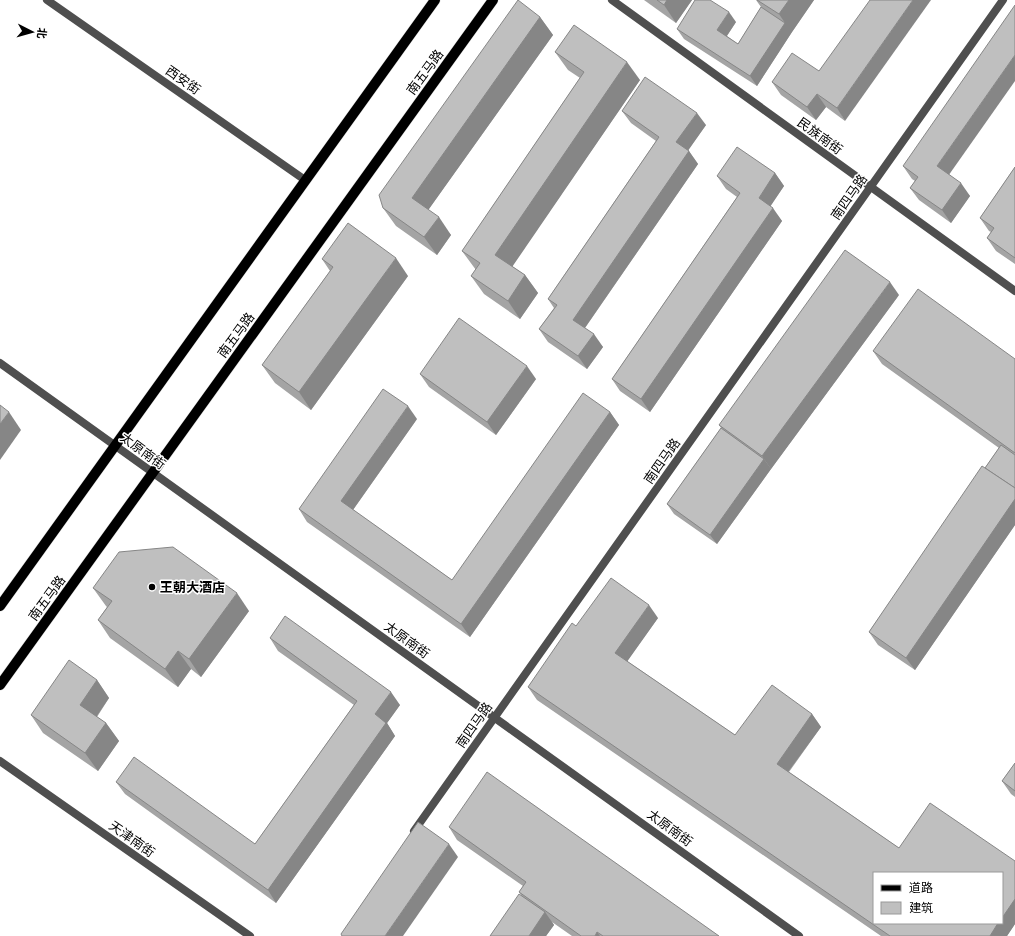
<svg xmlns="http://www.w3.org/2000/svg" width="1015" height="936" viewBox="0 0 1015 936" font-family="'Archivo Narrow','Noto Sans SC',sans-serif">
	<rect width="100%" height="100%" fill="#fff"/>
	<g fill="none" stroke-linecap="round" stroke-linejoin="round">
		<defs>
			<g id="primary">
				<path d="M0,606L435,0"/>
				<path d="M0,685L493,0"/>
			</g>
		</defs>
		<use href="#primary" stroke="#dbdbdb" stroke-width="11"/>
		<g stroke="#4f4f4f" stroke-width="8">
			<path d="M47,0L305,180"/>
			<path d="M612,0L1015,291"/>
			<path d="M0,363L799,936"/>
			<path d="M0,761L250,936"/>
			<path d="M414,831L1003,0"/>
		</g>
		<use href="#primary" stroke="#000" stroke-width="10"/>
	</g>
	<g fill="#a4a4a4">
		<path d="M644,0H692L676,23Z"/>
		<path d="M756,0H814L792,32L757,86L684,39L677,29L736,22L727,36L738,44L761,7Z"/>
		<path d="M540,17L553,35L428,210L451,235L437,255L396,226L383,208Z"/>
		<path d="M555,52L640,80L512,266L525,275L538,293L520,319L484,294L471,276L476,270L462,251L580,78L568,70Z"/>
		<path d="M819,71L845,121L826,107L816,120L781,95L772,82Z"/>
		<path d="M622,111L706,125L688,150L698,164L585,328L603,347L587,369L548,342L539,329L554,308L548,299L656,141L631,123Z"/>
		<path d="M903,166L949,174L970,196L951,223L919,200L910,188L915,181L912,179Z"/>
		<path d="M1015,167V264L996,251L987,238L991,232L989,231L980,218Z"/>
		<path d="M775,173L784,186L770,206L782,221L650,412L620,391L612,379L737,197L726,189L717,176Z"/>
		<path d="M322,259L408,276L311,410L275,383L262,365L330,271Z"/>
		<path d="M899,295L771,469L717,544L674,514L667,504L721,428L719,425Z"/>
		<path d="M873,351L1015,359V525L915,670L878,645L869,632L999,448L882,364Z"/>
		<path d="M420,374L536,379L496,435L429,387Z"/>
		<path d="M610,412L619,425L470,637L307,522L299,509L417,419L353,510L452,580Z"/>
		<path d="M93,588L249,611L201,677L191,669L178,687L110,638L98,620L107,607L106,606Z"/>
		<path d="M658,618L627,661L735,735L812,714L821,727L789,772L899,848L1015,861V924L1007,936H881L537,700L528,687L576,626Z"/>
		<path d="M270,638L400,705L387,723L395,736L276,903L125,794L116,782L255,844L354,705L278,651Z"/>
		<path d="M97,680L109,698L97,717L106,723L119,741L98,771L43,733L31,715Z"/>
		<path d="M1015,763V797L1011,794L1002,781Z"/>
		<path d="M449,827L719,936H572L552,922L554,925L546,936H490L521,895L519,892L523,886L457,840Z"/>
	</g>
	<g fill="#868686">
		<path d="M667,0H692L676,23L664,5Z"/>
		<path d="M789,0H814L792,32L757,86L750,76L785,23L779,14Z"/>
		<path d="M913,0H931L845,121L837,108Z"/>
		<path d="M729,12L736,22L724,40L717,30Z"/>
		<path d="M540,17L553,35L424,216L412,198Z"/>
		<path d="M1015,55V81L946,179L937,166Z"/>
		<path d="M627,62L640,80L508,273L495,255Z"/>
		<path d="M817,94L826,107L816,120L807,107Z"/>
		<path d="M697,113L706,125L685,155L676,142Z"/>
		<path d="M689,151L698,164L582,332L573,320Z"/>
		<path d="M775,173L784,186L768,210L759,198Z"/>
		<path d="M961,183L970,196L951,223L942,210Z"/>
		<path d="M773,208L782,221L650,412L641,399Z"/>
		<path d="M439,217L451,235L437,255L424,237Z"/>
		<path d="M396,258L408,276L311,410L299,392Z"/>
		<path d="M525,275L538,293L520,319L508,301Z"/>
		<path d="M890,282L899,295L771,469L762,456Z"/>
		<path d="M594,334L603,347L587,369L578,356Z"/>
		<path d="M527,366L536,379L496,435L487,422Z"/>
		<path d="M408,406L417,419L350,514L341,501Z"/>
		<path d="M9,412L21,430L0,460V424Z"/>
		<path d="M610,412L619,425L470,637L461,624Z"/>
		<path d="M764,459L771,469L717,544L710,535Z"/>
		<path d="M1015,499V525L915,670L906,658Z"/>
		<path d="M237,593L249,611L201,677L189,659Z"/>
		<path d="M649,605L658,618L624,666L615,653Z"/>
		<path d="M178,651L191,669L178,687L165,669Z"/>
		<path d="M97,680L109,698L92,723L80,705Z"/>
		<path d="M391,692L400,705L387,723L395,736L276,903L268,890L375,714Z"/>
		<path d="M812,714L821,727L785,776L777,764Z"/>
		<path d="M106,723L119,741L98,771L85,753Z"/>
		<path d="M449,844L458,857L403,936H385Z"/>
		<path d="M1015,899V924L1007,936H990L998,923H1002V918Z"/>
		<path d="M545,912L554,925L546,936H529Z"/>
		<path d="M597,932L600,936H595Z"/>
	</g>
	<g fill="#bfbfbf" stroke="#868686">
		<path d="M518,0L540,17L412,198L439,217L424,237L383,208L379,195Z"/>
		<path d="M657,0H667L664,5Z"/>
		<path d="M695,0H710L729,12L717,30L738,44L761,7L785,23L750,76L677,29Z"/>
		<path d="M757,0H789L779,14Z"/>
		<path d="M870,0H913L837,108L817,94L807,107L772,82L792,53L819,71Z"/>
		<path d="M1015,5V55L937,166L961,183L942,210L910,188L918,177L903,166Z"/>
		<path d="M574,25L627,62L495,255L525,275L508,301L471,276L480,263L462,251L584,72L555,52Z"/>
		<path d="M645,77L697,113L676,142L689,151L573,320L594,334L578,356L539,329L557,305L548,299L659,137L622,111Z"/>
		<path d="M737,147L775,173L759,198L773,208L641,399L612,379L740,193L717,176Z"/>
		<path d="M1015,167V258L987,238L994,228L980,218Z"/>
		<path d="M348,223L396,258L299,392L262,365L333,267L322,259Z"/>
		<path d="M845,250L890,282L762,456L719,425Z"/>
		<path d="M918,289L1015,359V453L873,351Z"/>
		<path d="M459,318L527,366L487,422L420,374Z"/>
		<path d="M383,389L408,406L341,501L452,580L583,393L610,412L461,624L299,509Z"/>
		<path d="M0,405L9,412L0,424Z"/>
		<path d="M721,428L764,459L710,535L667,504Z"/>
		<path d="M1001,445L1015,455V488L985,468Z"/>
		<path d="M982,466L1015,488V499L906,658L869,632Z"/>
		<path d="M173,547L237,593L189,659L178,651L165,669L98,620L112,601L93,588L119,552Z"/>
		<path d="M611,578L649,605L615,653L735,735L772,685L812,714L777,764L899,848L930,803L1015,861V899L1002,918V873H874V923H998L990,936H890L528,687L572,623L576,626Z"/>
		<path d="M285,616L391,692L375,714L386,723L268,890L116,782L134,757L255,844L357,701L270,638Z"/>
		<path d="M69,660L97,680L80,705L106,723L85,753L31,715Z"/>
		<path d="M1015,763V791L1002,781Z"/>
		<path d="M487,772L719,936H603L597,932L595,936H581L519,892L526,882L449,827Z"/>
		<path d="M418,822L449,844L385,936H342L341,934Z"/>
		<path d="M519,894L545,912L529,936H490Z"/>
	</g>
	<circle fill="#000" stroke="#fff" stroke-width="1.5" cx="152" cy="587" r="4"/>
	<g text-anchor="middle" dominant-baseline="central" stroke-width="3" stroke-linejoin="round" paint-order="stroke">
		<g font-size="13" fill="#000" stroke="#fff">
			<text transform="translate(425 72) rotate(-54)">南五马路</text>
			<text transform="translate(183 80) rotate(35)">西安街</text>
			<text transform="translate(820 136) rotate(36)">民族南街</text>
			<text transform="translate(849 197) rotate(-55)">南四马路</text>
			<text transform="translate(236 335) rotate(-54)">南五马路</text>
			<text transform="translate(143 451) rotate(36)">太原南街</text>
			<text transform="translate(662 461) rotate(-55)">南四马路</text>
			<text transform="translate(47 598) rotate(-54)">南五马路</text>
			<text transform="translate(407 640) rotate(36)">太原南街</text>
			<text transform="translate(474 725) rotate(-55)">南四马路</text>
			<text transform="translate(670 828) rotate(36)">太原南街</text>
			<text transform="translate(132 839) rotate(35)">天津南街</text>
		</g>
		<g font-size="13" font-weight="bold" fill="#000" stroke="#fff" text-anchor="start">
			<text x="160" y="587">王朝大酒店</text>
		</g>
	</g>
	<rect x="873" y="872" width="130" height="52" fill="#ffffff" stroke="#999999"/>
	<rect x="881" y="885" width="20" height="6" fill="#000000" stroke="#999999"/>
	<text x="909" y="892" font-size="12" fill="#000000">道路</text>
	<rect x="881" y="902" width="20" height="12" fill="#bfbfbf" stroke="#999999"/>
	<text x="909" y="912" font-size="12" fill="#000000">建筑</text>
	<g transform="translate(32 32) rotate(96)" stroke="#ffffff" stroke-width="3" paint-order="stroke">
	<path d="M0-3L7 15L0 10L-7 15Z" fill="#000000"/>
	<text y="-6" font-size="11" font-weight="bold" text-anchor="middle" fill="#000000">北</text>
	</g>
</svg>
